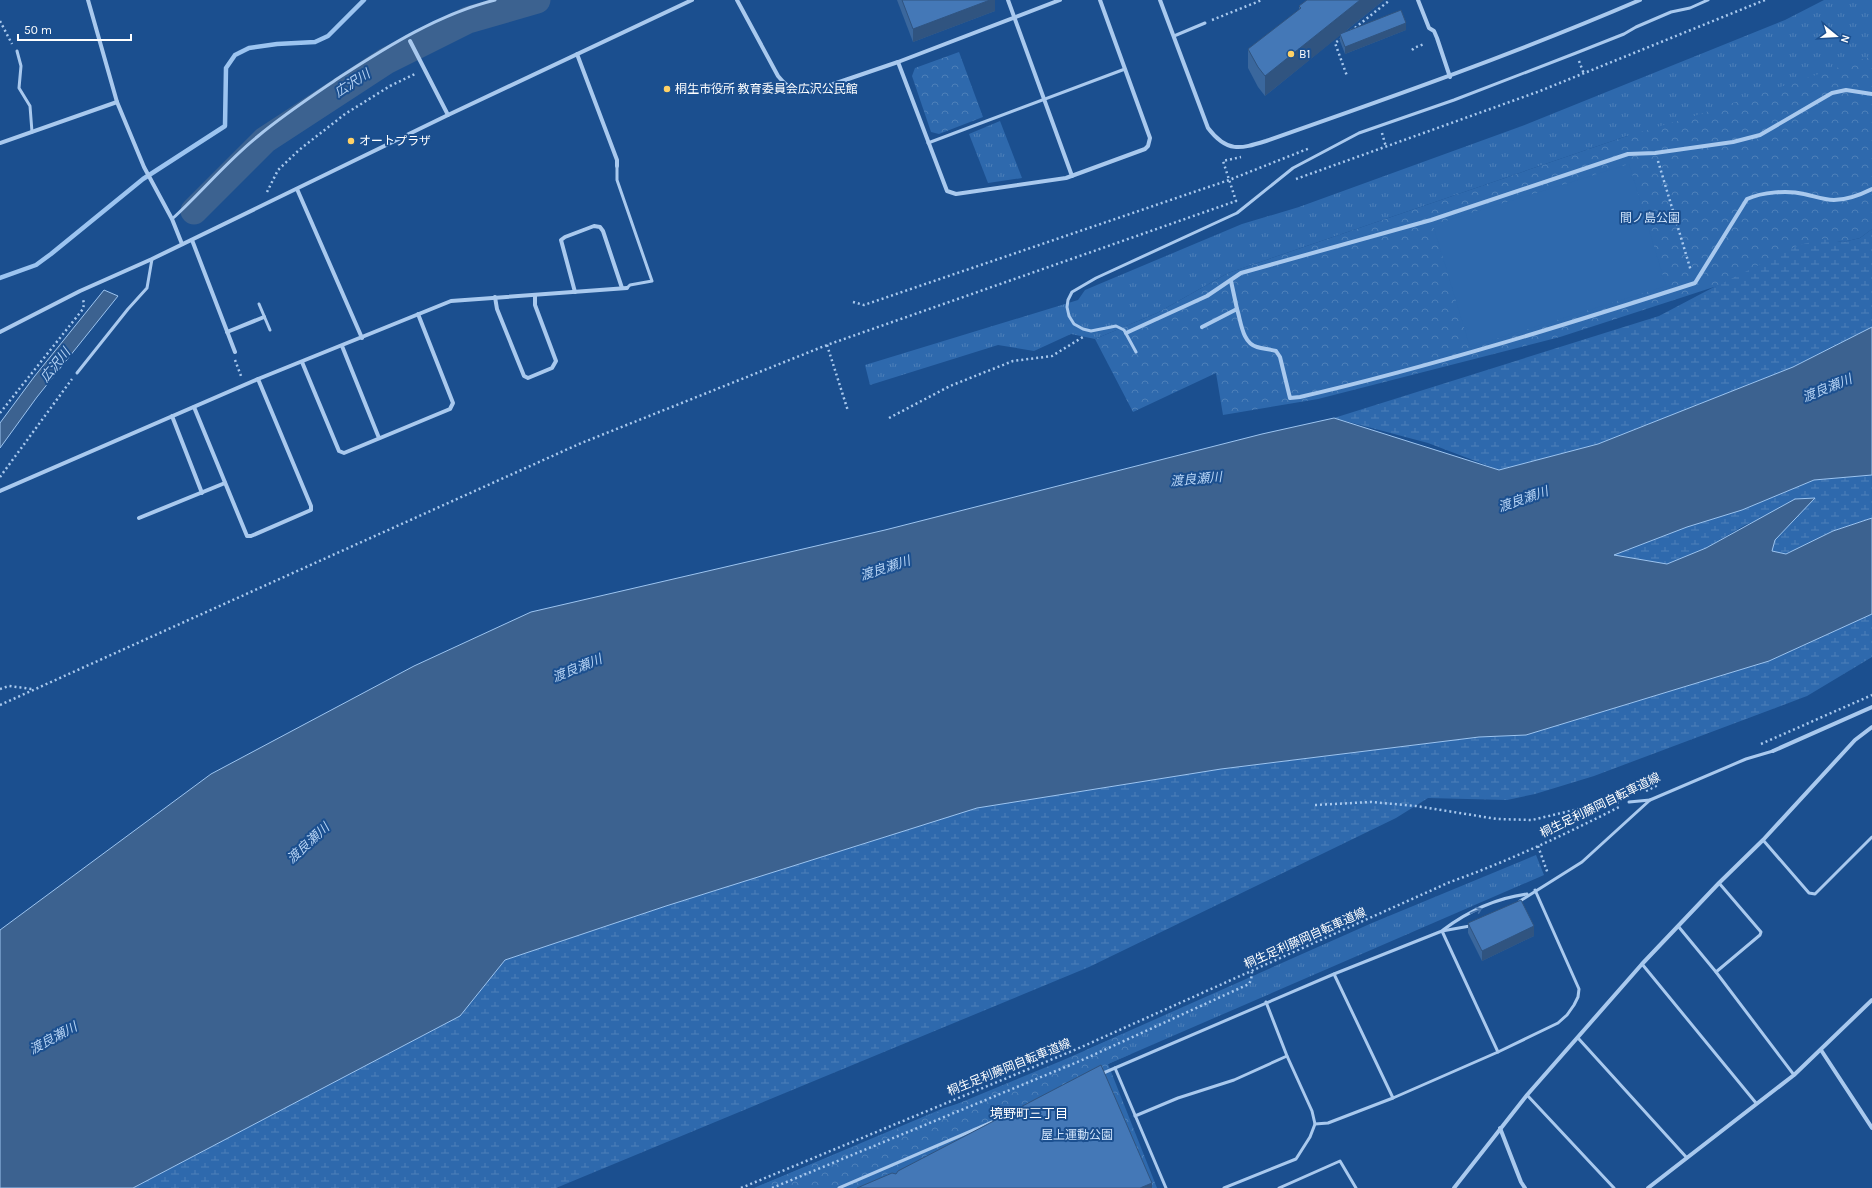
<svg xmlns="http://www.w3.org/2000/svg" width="1872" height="1188" viewBox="0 0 1872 1188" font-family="Karla,'Noto Sans JP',sans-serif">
	<defs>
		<pattern id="grass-tufts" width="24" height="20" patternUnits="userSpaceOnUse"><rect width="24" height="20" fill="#2e69ad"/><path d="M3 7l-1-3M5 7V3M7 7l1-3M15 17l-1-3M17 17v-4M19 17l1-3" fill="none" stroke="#4d80b9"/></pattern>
		<pattern id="wetland-marsh" width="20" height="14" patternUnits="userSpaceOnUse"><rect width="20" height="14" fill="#2e69ad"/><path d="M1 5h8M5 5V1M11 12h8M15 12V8" fill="none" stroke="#4d80b9"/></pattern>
		<pattern id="park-crowns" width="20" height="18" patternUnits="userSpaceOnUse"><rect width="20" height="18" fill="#2e69ad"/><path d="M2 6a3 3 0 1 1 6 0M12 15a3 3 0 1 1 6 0" fill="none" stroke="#4d80b9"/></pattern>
	</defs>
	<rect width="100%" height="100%" fill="#1b4f8f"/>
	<g fill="url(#grass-tufts)">
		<path d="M1824,0H1872V229L1714,287L1627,136L1228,273L1157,313L1095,339L1071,334L1034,351L998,345L870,385L865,365L1078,300L1085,290L1242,224L1299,207L1522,126L1785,20Z"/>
		<path d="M1000,121L1022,178L988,183L969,134Z"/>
		<path d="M1536,855L1544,875L1108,1064L754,1188L944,1108L1065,1071L1086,1050L1372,923Z"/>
	</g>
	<g fill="url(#wetland-marsh)">
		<path d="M1872,229V327L1793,367L1598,444L1499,470L1428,443L1334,418L1659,316L1714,287L1799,245L1822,239L1843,242L1860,238Z"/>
		<path d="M1872,475V518L1833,531L1786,554L1772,551L1775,540L1814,498L1745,525L1706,548L1667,564L1613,555L1687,527L1742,510L1814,480Z"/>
		<path d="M1872,614V657L1807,696L1594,776L1535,794L1507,800L1428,798L1396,818L1089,967L556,1188H133L460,1016L505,960L666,906L977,808L1221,769L1479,737L1526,735L1769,661Z"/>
	</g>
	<g fill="url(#park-crowns)">
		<path d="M959,52L983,117L939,134L931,132L912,76L915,68Z"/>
		<path d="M1872,56V229L1860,238L1843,242L1822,239L1799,245L1714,287L1560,337L1318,399L1223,415L1216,373L1133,412L1095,339L1157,313L1228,273L1627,136L1694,116Z"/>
		<path d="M1123,1034L1131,1054L1108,1064L1157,1188H754L1061,1061Z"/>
	</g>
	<path fill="#2e69ad" d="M1629,164L1666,286L1470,347L1433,225Z"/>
	<g fill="#3c6290" stroke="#9cc4f0">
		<path d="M104,290L118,296L37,397L0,448V423L34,377Z"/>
		<path d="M1872,327V475L1814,480L1742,510L1687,527L1614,555L1667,564L1706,548L1795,499L1815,498L1775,540L1772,551L1786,554L1833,531L1872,518V614L1769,661L1526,735L1479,737L1221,769L977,808L666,906L505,960L460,1016L133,1188H0V930L211,774L414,666L531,612L885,530L1262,434L1334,418L1499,470L1598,444L1793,367Z"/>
	</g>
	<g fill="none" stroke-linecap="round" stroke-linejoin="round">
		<path stroke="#9cc4f0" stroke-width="4.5" d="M0,278L36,265L51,254L143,179L225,126L226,68L235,55L249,48L277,44L315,42L328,36L364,0"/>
		<path stroke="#3c6290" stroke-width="27" d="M194,211L265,140L386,61L468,20L537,0"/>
		<g stroke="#a9c9ee" stroke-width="2.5" stroke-dasharray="2 3" stroke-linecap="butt">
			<path d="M1212,20L1262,0"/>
			<path d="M0,21L12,44"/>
			<path d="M1351,31L1390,0"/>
			<path d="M1342,38L1335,43L1347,76"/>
			<path d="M1412,50L1414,48L1424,44"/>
			<path d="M1579,61L1584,74"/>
			<path d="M1382,133L1386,147"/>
			<path d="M1658,161L1691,271"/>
			<path d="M1296,179L1540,91L1765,0"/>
			<path d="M267,192L278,170L299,150L345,114L390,86L417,73"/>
			<path d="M853,302L864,305L1229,180L1310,148"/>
			<path d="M827,345L848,411"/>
			<path d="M235,360L241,376"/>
			<path d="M0,413L83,309L84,304L83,299"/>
			<path d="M889,418L950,386L1013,361L1052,356L1083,337"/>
			<path d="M0,477L72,379"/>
			<path d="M0,689L9,686L32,689"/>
			<path d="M0,705L579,444L827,345L1236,201L1223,161L1241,157"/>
			<path d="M1761,744L1872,695"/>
			<path d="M1646,791L1658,785"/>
			<path d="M1315,805L1371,802L1416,806L1497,819L1532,820L1591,806L1621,802"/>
			<path d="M1538,846L1548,874"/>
			<path d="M741,1188L1077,1049L1450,882C1509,861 1566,834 1621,806"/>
			<path d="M772,1188L1080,1061L1249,984L1251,980L1252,972"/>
		</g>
		<g stroke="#a9c9ee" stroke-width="3">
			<path d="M1174,36L1205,23"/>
			<path d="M17,51L21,66L19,88L30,106L32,132"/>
			<path d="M928,143L1125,69"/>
			<path d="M617,166V180L652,281L630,285L627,288"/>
			<path d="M172,219C201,193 226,162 257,137C283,115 312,96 340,77C388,46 439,14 495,0"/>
			<path d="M259,304L270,330"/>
			<path d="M1136,352L1124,330L1116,326L1091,331L1083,329L1074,324L1069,316L1067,307L1068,300L1072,292L1096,278L1237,213L1293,168L1359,133L1454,100L1576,53L1624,34L1636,27L1671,12L1690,8L1708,0"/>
			<path d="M77,373L128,309L147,288L152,259"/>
			<path d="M1629,802L1650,800"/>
			<path d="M1763,840L1809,893L1815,894L1872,837"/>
			<path d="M1520,901L1582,862L1650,800L1746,759L1773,751"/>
			<path d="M1678,926L1716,972L1794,1075"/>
			<path d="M1443,930C1467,912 1497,898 1527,894"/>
			<path d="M1442,931L1498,1052"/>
			<path d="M1642,964L1756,1103"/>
			<path d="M1716,972L1760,935L1761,932L1719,883"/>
			<path d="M1334,974L1393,1098"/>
			<path d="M1578,1038L1687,1158"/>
			<path d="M1115,1068L1166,1188"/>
			<path d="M1101,1074L1334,974L1442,931L1470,926"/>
			<path d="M1527,1095L1614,1188"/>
			<path d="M1135,1116L1178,1098L1234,1080L1287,1056"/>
			<path d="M1315,1124L1328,1123L1393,1098L1498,1052L1558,1023L1567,1015L1574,1005L1578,997L1579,989L1535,890"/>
			<path d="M839,1188L992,1122"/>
			<path d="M1224,1188L1296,1159L1310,1137L1315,1124L1312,1111L1287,1056L1266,1002"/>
			<path d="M1279,1188L1340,1161L1356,1188"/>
		</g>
		<g stroke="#a9c9ee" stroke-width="4">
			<path d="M88,0L117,102L144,167L172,219L182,244"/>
			<path d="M737,0L778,76C787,87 795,93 810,92L898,62L1060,0"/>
			<path d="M1008,0L1072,176"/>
			<path d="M1160,0L1208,128C1227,153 1240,149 1266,141C1392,97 1517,53 1640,0"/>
			<path d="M1418,0L1429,28L1434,31L1437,38L1450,77"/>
			<path d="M410,41L448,115"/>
			<path d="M577,54L617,160V166"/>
			<path d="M898,62L947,191L956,194L1066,178L1145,149L1148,146L1150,138L1100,0"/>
			<path d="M0,143L117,102"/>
			<path d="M297,189L362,338"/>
			<path d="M192,240L235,352"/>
			<path d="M1231,281L1237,309"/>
			<path d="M575,292L561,240L565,237L594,226L600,227L603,231L622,288"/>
			<path d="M495,297L497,309L524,376L528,378L552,368L556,361L535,305V295"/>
			<path d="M1202,327L1237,309C1241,321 1242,343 1257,347C1263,349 1269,349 1276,351L1280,357L1290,398L1300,397C1433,366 1565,325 1695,283L1747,199C1762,192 1788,190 1804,194C1814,196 1823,200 1834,200C1848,200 1860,195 1872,189"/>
			<path d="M0,332L80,291L152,259L448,115L692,0"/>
			<path d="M227,332L264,317"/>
			<path d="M1126,333L1207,296L1241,273L1431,220L1628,154L1655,153L1733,142L1760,135L1832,93L1846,90L1872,94"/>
			<path d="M342,346L379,438"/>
			<path d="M302,362L339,451L344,453L450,409L453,403L418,314"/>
			<path d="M194,407L247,536H251L311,510V506L258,379"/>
			<path d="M172,416L202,493"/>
			<path d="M0,491L258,379L451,301L627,288"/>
			<path d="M139,518L225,483"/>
			<path d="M1773,751L1872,707"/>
			<path d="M1821,1050L1872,1128"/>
			<path d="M1500,1128L1521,1182L1525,1188"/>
			<path d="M1454,1188L1527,1095L1642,964L1719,883L1763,840L1855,740L1872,727"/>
			<path d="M1648,1188L1794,1075L1872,1000"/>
		</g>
	</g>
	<g fill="#3a679d">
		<path d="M897,0H995V11L913,42Z"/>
		<path d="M1307,0H1384L1342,34L1406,30L1345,54L1340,41V35L1265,96L1258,87L1248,68V49L1299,10V6Z"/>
		<path d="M1468,923L1534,936L1482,961L1468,933Z"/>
	</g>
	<g fill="#305480">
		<path d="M990,0H995V11L913,42V29Z"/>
		<path d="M1360,0H1384L1265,96V76Z"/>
		<path d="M1406,23V30L1345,54V47Z"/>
		<path d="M1534,926V936L1482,961V951Z"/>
		<path d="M1152,1183V1188H1140Z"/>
	</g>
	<g fill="#4478b7" stroke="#305480">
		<path d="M902,0H990L913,29Z"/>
		<path d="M1307,0H1360L1265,76L1258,67L1248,49L1301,8L1299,6Z"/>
		<path d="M1401,10L1406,23L1345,47L1340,34Z"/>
		<path d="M1521,900L1534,926L1482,951L1468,923Z"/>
		<path d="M1101,1065L1152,1183L1140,1188H857L892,1173L896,1174L898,1171Z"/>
	</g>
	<defs><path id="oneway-shaft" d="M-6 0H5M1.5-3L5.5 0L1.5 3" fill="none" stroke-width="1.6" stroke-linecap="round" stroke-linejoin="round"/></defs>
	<use stroke="#4674ac" href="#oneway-shaft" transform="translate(1476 911) rotate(-23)"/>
	<g fill="#ffd166" stroke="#1b4f8f" stroke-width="1.5">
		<circle cx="1291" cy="54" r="4"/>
		<circle cx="667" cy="89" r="4"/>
		<circle cx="351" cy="141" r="4"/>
	</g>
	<g text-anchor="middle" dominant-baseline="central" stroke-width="4" stroke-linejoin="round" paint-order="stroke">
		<g font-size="12" fill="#fff" stroke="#1b4f8f" text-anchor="start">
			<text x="1299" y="54">B1</text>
			<text x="675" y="89">桐生市役所 教育委員会広沢公民館</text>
			<text x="359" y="141">オートプラザ</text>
		</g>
		<g font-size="12" fill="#cfe3fa" stroke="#1b4f8f">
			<text x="1650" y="218">間ノ島公園</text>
			<text x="1077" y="1135">屋上運動公園</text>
		</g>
		<g font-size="12" fill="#fff" stroke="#1b4f8f">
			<text transform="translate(1600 805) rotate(-26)">桐生足利藤岡自転車道線</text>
			<text transform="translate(1305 938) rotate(-24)">桐生足利藤岡自転車道線</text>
			<text transform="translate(1009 1067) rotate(-22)">桐生足利藤岡自転車道線</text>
		</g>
		<g font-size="13" font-style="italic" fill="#b5d3f5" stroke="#1b4f8f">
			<text transform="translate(352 83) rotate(-33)">広沢川</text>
			<text transform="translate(55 365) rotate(-51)">広沢川</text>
			<text transform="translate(1827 388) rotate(-22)">渡良瀬川</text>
			<text transform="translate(1196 479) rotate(-5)">渡良瀬川</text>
			<text transform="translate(1523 499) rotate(-19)">渡良瀬川</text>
			<text transform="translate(885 568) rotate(-18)">渡良瀬川</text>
			<text transform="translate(577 668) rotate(-22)">渡良瀬川</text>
			<text transform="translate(308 843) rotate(-43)">渡良瀬川</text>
			<text transform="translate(53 1038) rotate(-28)">渡良瀬川</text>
		</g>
		<g font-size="13" fill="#fff" stroke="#1b4f8f">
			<text x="1029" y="1113">境野町三丁目</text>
		</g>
	</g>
	<g transform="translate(1836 36) rotate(108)" stroke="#1b4f8f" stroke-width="3" paint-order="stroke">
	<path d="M0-3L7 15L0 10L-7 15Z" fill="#ffffff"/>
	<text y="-6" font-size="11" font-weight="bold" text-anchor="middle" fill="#ffffff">N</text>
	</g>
	<path d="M18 34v6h113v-6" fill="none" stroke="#ffffff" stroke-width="2"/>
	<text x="24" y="34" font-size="12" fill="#ffffff" stroke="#1b4f8f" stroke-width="3" paint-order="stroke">50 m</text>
</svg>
